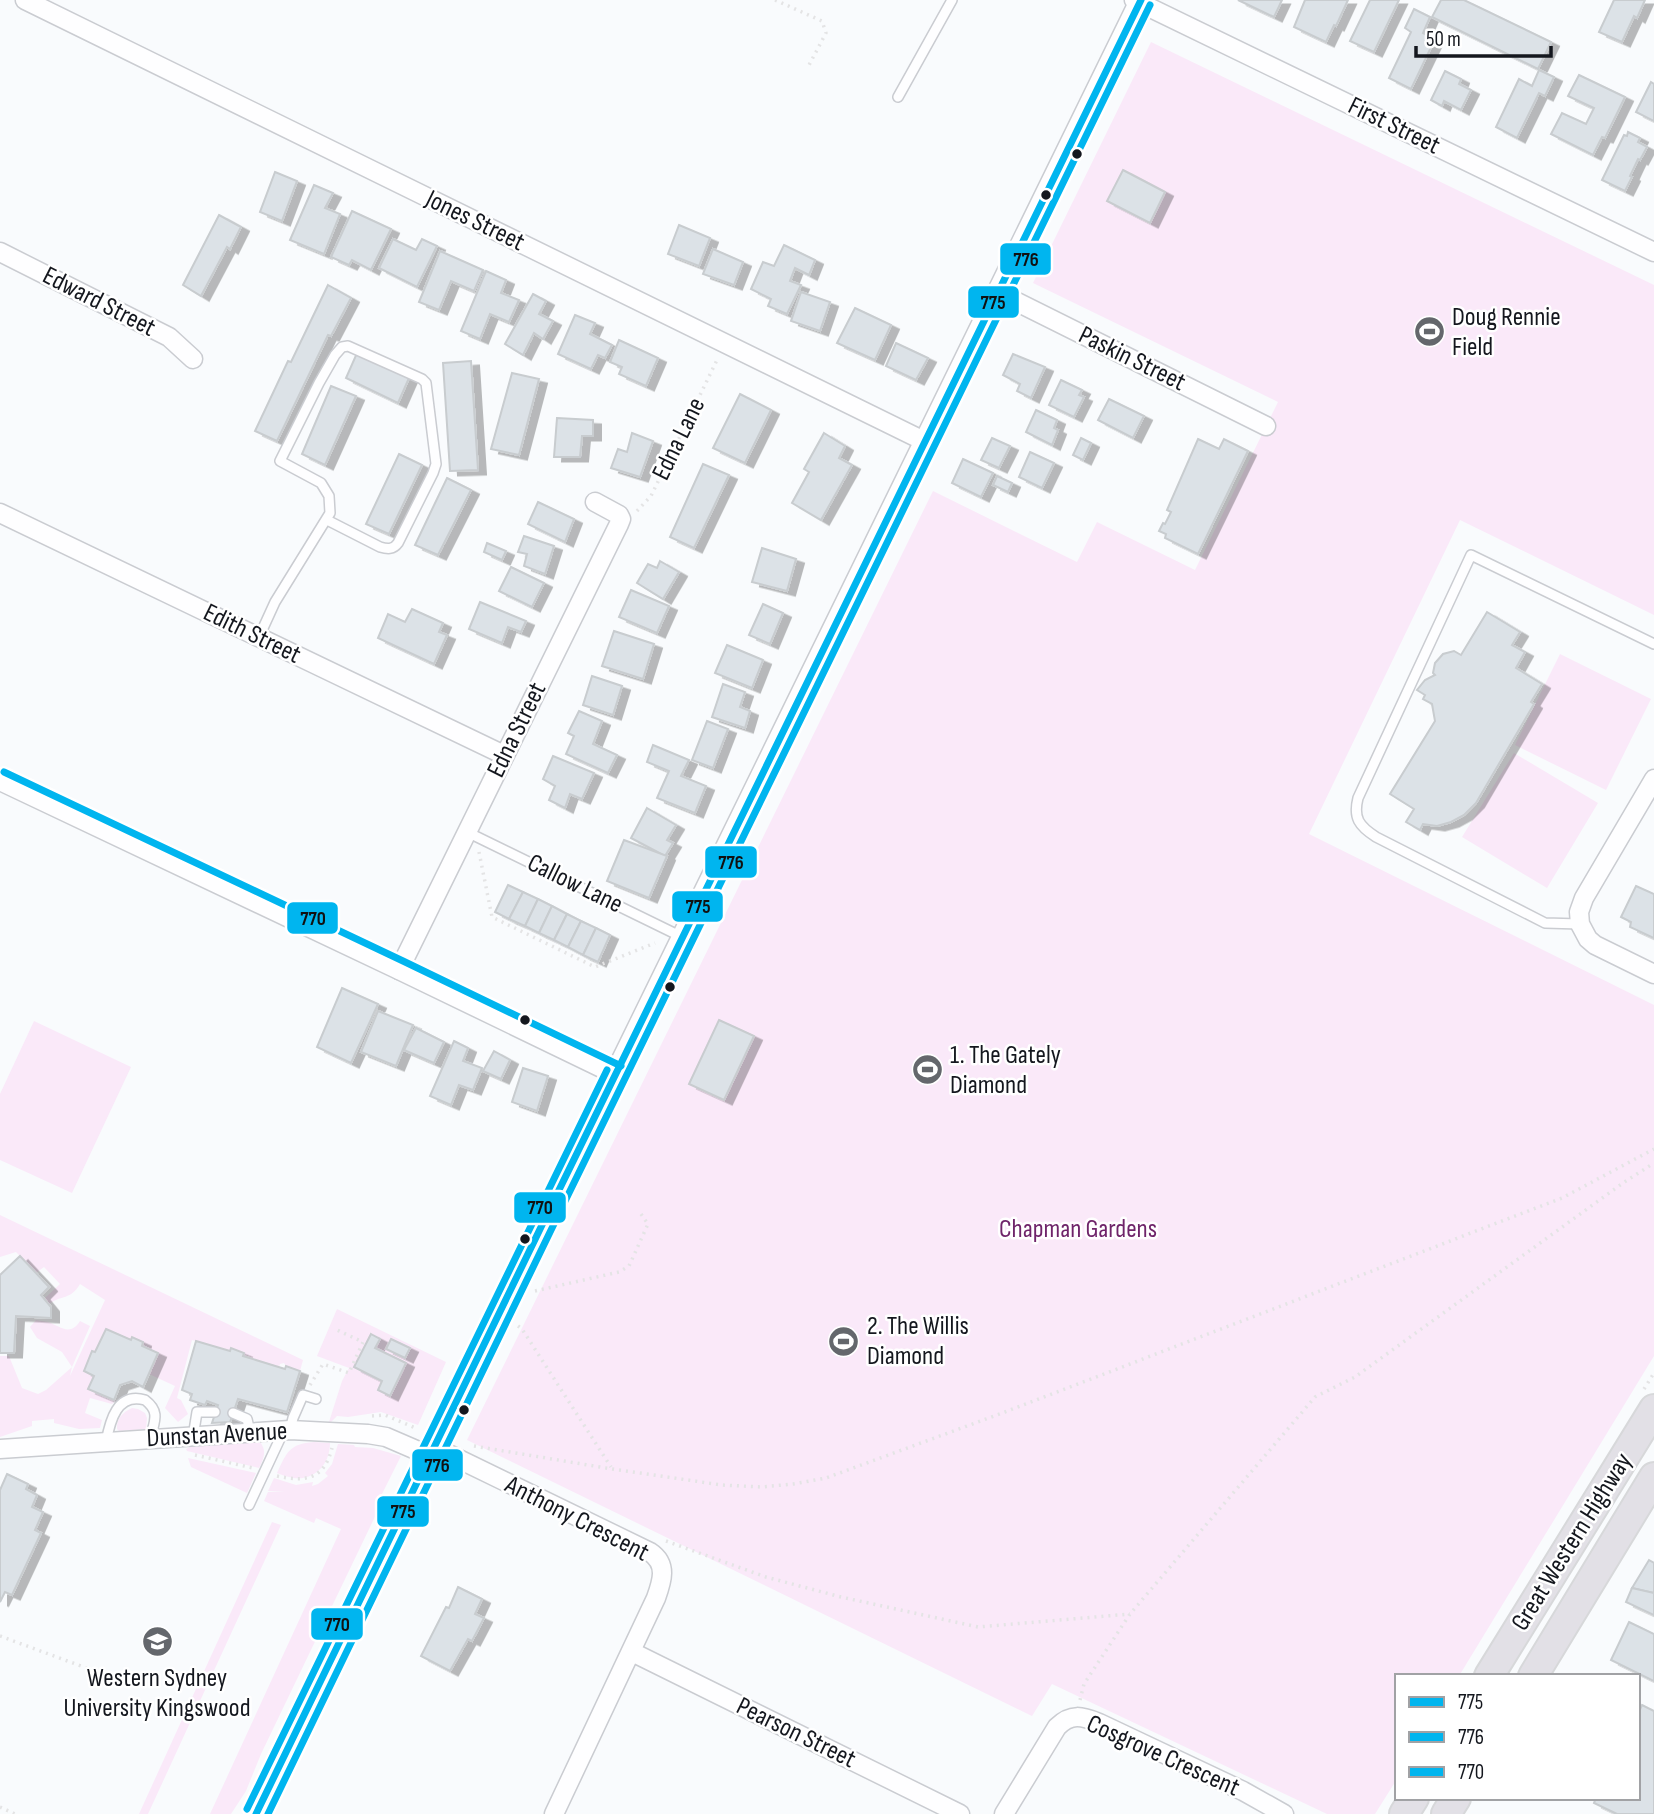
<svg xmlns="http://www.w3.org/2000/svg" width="1654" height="1814" viewBox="0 0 1654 1814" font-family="'Sofia Sans Condensed',sans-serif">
	<defs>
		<filter id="shadow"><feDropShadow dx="8" dy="4.5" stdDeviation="0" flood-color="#0004"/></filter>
	</defs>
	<rect width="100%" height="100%" fill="#f9fbfd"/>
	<g fill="#fae9f9" fill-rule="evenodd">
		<path d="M1151,42L1654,285V615L1460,520L1309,834L1654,1005V1356L1459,1676H1397V1779L1375,1814H1327L1052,1684L1032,1716L467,1440L933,491L1077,562L1097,522L1195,570L1278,402L1033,283Z"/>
		<path d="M1560,654L1651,699L1606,790L1515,745Z"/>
		<path d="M1514,753L1598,803L1547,888L1462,837Z"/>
		<path d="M34,1021L131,1067L72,1193L0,1160V1094Z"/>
		<path d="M0,1215L303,1360L300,1371L286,1366L284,1363L280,1364L279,1367L243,1356L244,1353L231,1348L230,1351L192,1340L177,1398L181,1400L188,1414L178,1422L165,1408L175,1386L149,1374L158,1353L142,1346L132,1337L131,1340L106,1329L95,1352H92L84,1371L94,1376L89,1389L116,1400L112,1404L90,1398L85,1413L102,1420L100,1428L79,1429L54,1423V1419L32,1421V1426L0,1437V1356H9L22,1388L38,1394L46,1390L72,1367L62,1352L37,1338L30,1327L36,1320C40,1321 44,1321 48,1322C60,1326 70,1337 80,1321L90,1326L72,1367L70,1376L105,1300L80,1284C71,1300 61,1295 49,1304L45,1298L60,1284L44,1267L36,1273L16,1252L0,1257Z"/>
		<path d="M337,1309L446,1362L418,1425L381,1412L348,1417L337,1416L331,1422H329L342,1381L349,1368L317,1356ZM371,1334L380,1339L375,1348L406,1363L390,1396L378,1390L382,1381L355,1367Z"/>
		<path d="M132,1408L138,1409L145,1413L147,1418L146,1429L119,1431L117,1429C116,1419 123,1412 132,1408Z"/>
		<path d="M260,1442C267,1451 264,1458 259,1468L187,1451L186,1449L190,1447Z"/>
		<path d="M314,1442L330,1443C330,1464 315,1481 293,1478C288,1477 282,1475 277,1473C287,1452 289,1444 314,1442Z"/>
		<path d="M338,1444L354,1445L355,1447L373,1448L401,1456L380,1498L383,1500L261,1754L246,1791L231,1814H210L341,1529L316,1518L314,1523L264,1501L268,1492L285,1491H268L274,1478L296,1485L313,1482L312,1486L318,1484L328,1476L325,1473L332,1464Z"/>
		<path d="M188,1458L256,1473L247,1493L191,1467Z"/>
		<path d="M272,1522L281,1525L148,1814H139Z"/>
	</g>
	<g fill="#dce2e7" stroke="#c8cccf" stroke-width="2" filter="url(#shadow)">
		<path d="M1238,0H1282L1274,17Z"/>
		<path d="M1305,0H1348L1336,26L1334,25L1326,42L1294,27Z"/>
		<path d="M1370,0H1399L1374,52L1350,41Z"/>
		<path d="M1441,0H1464L1551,42L1538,69L1432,17Z"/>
		<path d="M1614,0H1645L1637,18L1634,16L1622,42L1599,32Z"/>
		<path d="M1414,9L1430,17L1423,33L1435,39L1411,89L1389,78L1411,32L1405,28Z"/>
		<path d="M1539,70L1554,77L1545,96L1539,93L1517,138L1496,127L1519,79L1532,86Z"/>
		<path d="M1445,71L1461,79L1459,84L1471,90L1461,110L1444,101L1442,106L1431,100Z"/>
		<path d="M1579,75L1625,97L1605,138L1602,137L1593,155L1551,134L1562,113L1586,124L1594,108L1568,96Z"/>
		<path d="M1651,82L1654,84V121L1636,112Z"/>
		<path d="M1628,132L1640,138L1638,142L1647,147L1640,160L1638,159L1630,176L1632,177L1625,191L1602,180L1624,135L1627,136Z"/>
		<path d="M1123,170L1165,192L1150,223L1107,201Z"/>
		<path d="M275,172L297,181L282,221L260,212Z"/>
		<path d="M314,185L333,193L325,208L340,214L324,254L290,240Z"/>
		<path d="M352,211L391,229L371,270L352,260L349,265L331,257Z"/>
		<path d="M219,215L241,227L230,249L227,247L201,296L183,285Z"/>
		<path d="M679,225L710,238L699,266L668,254Z"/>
		<path d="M393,239L416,250L422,239L437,246L417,287L379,268Z"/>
		<path d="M784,245L815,260L809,275L795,268L790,281L801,285L787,314L768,306L771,299L751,289L763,262L774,266Z"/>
		<path d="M713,249L743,262L734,285L703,274Z"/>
		<path d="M440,251L483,270L474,291L451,281L439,310L419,302Z"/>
		<path d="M486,271L506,280L501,293L519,300L509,322L490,314L480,339L461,331Z"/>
		<path d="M328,285L351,298L331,336L328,335L277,441L255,431L288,361L291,362Z"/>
		<path d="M801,292L830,302L820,331L791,321Z"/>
		<path d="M533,294L546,301L539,314L553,321L543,339L534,333L523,355L505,344Z"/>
		<path d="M855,308L891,325L875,360L837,343Z"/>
		<path d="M575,315L595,323L590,334L612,345L605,358L598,355L591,369L558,354Z"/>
		<path d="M619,340L658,358L646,386L619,374L622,367L610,362Z"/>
		<path d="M896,343L928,358L916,380L886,366Z"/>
		<path d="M357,353L409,378L398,403L346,378Z"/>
		<path d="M1013,354L1045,367L1031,398L1017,391L1020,384L1003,375Z"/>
		<path d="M471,361L478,470L450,471L443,363Z"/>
		<path d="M512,373L539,379L519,455L491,449Z"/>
		<path d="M1061,380L1082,390L1079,395L1084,397L1074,417L1049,405Z"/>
		<path d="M331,386L356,396L325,465L302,454Z"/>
		<path d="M740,394L771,410L745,463L713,448Z"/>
		<path d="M1109,399L1144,416L1133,438L1098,420Z"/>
		<path d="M1036,410L1057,420L1054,428L1058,430L1052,445L1026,432Z"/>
		<path d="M557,418L593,420V436H582L580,457H554Z"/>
		<path d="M632,433L653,441L640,477L611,468L618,449L627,452Z"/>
		<path d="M824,433L845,446L839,458L852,465L821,520L792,503L809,472L804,469Z"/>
		<path d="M992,438L1010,446L999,468L981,460Z"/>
		<path d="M1081,438L1091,443L1083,460L1073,455Z"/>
		<path d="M1198,439L1219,449L1224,439L1248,451L1198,554L1165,538L1166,534L1159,531L1163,523L1165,524L1171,512L1167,510Z"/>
		<path d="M1030,452L1054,463L1042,488L1019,477Z"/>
		<path d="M399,454L422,465L389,534L366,524Z"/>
		<path d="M963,459L993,473L981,497L952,483Z"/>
		<path d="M703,464L729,475L694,548L670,537Z"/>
		<path d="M997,476L1012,483L1008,492L993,485Z"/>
		<path d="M447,478L471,490L438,555L415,545Z"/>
		<path d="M538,502L574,519L565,542L528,524Z"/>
		<path d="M524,536L554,546L545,574L524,566L527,554L518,552Z"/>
		<path d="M487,543L506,551L502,560L484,552Z"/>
		<path d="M762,548L796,559L787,591L752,582Z"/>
		<path d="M660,561L679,572L663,599L637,583L648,564L657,568Z"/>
		<path d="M511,567L544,583L532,607L499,591Z"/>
		<path d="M631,590L669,606L657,633L619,617Z"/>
		<path d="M480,602L526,621L521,632L508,627L502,643L469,629Z"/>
		<path d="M763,604L783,613L770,644L749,635Z"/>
		<path d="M412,609L443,623L439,632L447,635L434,664L378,638L388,614L405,622Z"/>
		<path d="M1487,612L1520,632L1512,645L1525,652L1516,668L1542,684L1531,702L1534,704L1476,803L1464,815L1451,822L1437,826L1423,824L1420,830L1406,822L1414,809L1390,794L1435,721L1432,704L1423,699L1425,695L1417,690L1425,680L1435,675L1433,673L1435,663L1443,654L1454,651L1461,655Z"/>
		<path d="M614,631L654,644L643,679L602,666Z"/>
		<path d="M727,645L763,660L752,688L715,673Z"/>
		<path d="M592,676L622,686L613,715L583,705Z"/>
		<path d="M723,684L745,692L740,707L750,711L745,728L712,717Z"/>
		<path d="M579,711L602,721L593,744L617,755L608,773L566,754L574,736L568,733Z"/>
		<path d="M707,721L728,729L713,768L692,760Z"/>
		<path d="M653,745L689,760L681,776L706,786L695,813L657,798L669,771L647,762Z"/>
		<path d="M553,756L594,773L582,799L570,794L565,808L549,800L555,786L543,779Z"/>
		<path d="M647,808L676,825L667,840L673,843L665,856L631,838Z"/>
		<path d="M624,840L667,856L649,898L607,881Z"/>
		<path d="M508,885L523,892L509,919L495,912Z"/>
		<path d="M1636,886L1654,894V938L1630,927L1631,922L1621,917Z"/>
		<path d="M523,892L538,899L525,926L509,919Z"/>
		<path d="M538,899L552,906L539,933L525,926Z"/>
		<path d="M552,906L567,914L554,940L539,933Z"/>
		<path d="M567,914L581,921L568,947L554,940Z"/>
		<path d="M581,921L596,928L583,955L568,947Z"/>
		<path d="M596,928L610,935L598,962L583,955Z"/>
		<path d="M342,988L378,1004L351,1063L317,1047Z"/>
		<path d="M378,1011L413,1025L396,1066L361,1052Z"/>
		<path d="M719,1020L754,1036L724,1100L689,1084Z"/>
		<path d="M416,1028L444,1042L434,1063L404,1050Z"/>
		<path d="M454,1041L468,1048L463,1061L482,1068L473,1090L459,1085L451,1105L430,1096Z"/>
		<path d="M494,1051L510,1060L501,1079L483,1071Z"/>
		<path d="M523,1068L548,1076L537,1111L512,1102Z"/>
		<path d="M20,1256L49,1287L41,1295L51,1307V1318L16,1316L14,1353H0V1275Z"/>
		<path d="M106,1329L131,1340L132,1337L143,1342L142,1346L158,1353L143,1387L132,1381L120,1385L114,1400L88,1389L94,1376L84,1371L92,1351L95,1352Z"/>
		<path d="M371,1334L380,1339L375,1348L406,1363L390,1396L378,1390L382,1381L354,1367Z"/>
		<path d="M391,1339L410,1348L405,1358L386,1349Z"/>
		<path d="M196,1341L230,1351L231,1348L244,1353L243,1356L285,1369L286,1366L300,1371L287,1412L238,1399L230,1422L212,1423L218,1405L207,1401L205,1405L190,1400L192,1394L182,1390Z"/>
		<path d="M7,1474L28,1484L26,1489L37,1495L32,1507L43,1512L35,1530L41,1533L12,1595L5,1592L0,1602V1490Z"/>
		<path d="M1649,1560L1654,1563V1593L1632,1588Z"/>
		<path d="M458,1587L482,1599L475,1614L484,1618L472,1641L468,1639L450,1671L421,1656L446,1607L449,1608Z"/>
		<path d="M1632,1588L1654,1593V1615L1626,1602Z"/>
		<path d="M1629,1622L1654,1634V1681L1611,1660Z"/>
		<path d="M1642,1705L1654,1711V1814H1617L1594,1803L1596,1798H1638V1714Z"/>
	</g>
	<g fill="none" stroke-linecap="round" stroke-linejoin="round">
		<defs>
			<g id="service">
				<path d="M898,97L952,0"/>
				<path d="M259,637L275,602L330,513L329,496L321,483L280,461L319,383L335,355L342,347L348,346L422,379L426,383L436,464L433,473L398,543C393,550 387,549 380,547L327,520"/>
				<path d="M467,832L682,937"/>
				<path d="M1580,924L1545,923L1376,837C1359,826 1353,818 1358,798L1471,555L1654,644"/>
				<path d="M233,1413L247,1419L250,1432"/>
				<path d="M290,1430L293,1418L303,1395L316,1399"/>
				<path d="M193,1437L197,1412H215"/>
				<path d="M106,1442C110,1421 117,1392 145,1400C161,1412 154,1422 150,1439"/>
				<path d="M249,1505L284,1430"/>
			</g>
			<g id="minor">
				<path d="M25,0L926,442"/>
				<path d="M1134,0L1654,252"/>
				<path d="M0,252L169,337L193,359"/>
				<path d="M999,293L1266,426"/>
				<path d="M0,513L504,755"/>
				<path d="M1654,779L1584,898L1579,912L1580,924L1588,939L1595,945L1654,974"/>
				<path d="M0,781L399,970L616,1075"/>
				<path d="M399,970L619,524L621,519L619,515L595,502"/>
				<path d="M434,1447L650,1552C668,1564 662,1581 656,1598L554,1814"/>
				<path d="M0,1449L290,1430L368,1434L386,1437L430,1456"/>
				<path d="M632,1652L960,1814"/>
				<path d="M1004,1814L1057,1727C1071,1713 1082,1716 1099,1723L1243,1791L1284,1814"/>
			</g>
			<path id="tertiary" d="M256,1814L559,1190L1141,0"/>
			<g id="trunk">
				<path d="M1489,1676L1654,1409"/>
				<path d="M1533,1676L1654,1477"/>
				<path d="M1404,1814L1414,1798"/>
				<path d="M1446,1814L1456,1798"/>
			</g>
		</defs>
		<use href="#service" stroke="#caccd1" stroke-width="12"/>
		<use href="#minor" stroke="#caccd1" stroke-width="21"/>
		<use href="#tertiary" stroke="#caccd1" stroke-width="24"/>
		<use href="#trunk" stroke="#d7d8da" stroke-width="32"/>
		<g stroke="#e4e4e5" stroke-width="3.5" stroke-dasharray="2 5" stroke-linecap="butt">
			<path d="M775,0L822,21L826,33L808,67"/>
			<path d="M637,511L651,496L718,358"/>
			<path d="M479,852L492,917L595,967L655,943"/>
			<path d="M535,1291L619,1272L629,1266L648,1224L641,1214"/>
			<path d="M518,1326L522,1329L611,1467"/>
			<path d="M310,1385L323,1364L349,1373L363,1342L337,1330"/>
			<path d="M1644,1389L1654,1373"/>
			<path d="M372,1416L385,1415L418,1429"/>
			<path d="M474,1446L612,1469L722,1485L761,1487L793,1484L826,1478L1005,1412L1562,1198L1654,1149"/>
			<path d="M195,1455L253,1468"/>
			<path d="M277,1476C305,1482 324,1480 332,1448"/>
			<path d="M666,1541L766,1577L841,1597L978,1627L1130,1614"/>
			<path d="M0,1636L108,1676"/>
			<path d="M1080,1700L1084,1684L1130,1614L1315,1397L1355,1377L1623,1183L1654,1163"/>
			<path d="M0,1807L15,1814"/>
		</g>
		<use href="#service" stroke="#fefeff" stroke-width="9"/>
		<use href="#minor" stroke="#fefeff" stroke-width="18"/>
		<use href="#tertiary" stroke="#fefeff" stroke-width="21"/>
		<use href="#trunk" stroke="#e2e0e6" stroke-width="28"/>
		<defs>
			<path id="bus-1" d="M256,1814L559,1190L1141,0"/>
			<path id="bus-2" d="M268,1814L568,1195L1150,5"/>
			<g id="bus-3">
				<path d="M4,772L403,961L621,1066"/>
				<path d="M247,1809L607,1070"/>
			</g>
		</defs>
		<use href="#bus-1" stroke="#fff" stroke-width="12"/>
		<use href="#bus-2" stroke="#fff" stroke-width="12"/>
		<use href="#bus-3" stroke="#fff" stroke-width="12"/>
		<use href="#bus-1" stroke="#00b5ef" stroke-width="7"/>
		<use href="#bus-2" stroke="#00b5ef" stroke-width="7"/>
		<use href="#bus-3" stroke="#00b5ef" stroke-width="7"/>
	</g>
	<defs>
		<symbol id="stadium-disc" viewBox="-11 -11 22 22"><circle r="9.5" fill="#64676c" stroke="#fff"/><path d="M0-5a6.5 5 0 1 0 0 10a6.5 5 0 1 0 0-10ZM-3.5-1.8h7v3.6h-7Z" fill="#fff"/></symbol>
		<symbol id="university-disc" viewBox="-11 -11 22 22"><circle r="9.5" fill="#64676c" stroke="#fff"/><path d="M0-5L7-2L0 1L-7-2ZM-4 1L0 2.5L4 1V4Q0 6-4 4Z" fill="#fff"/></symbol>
	</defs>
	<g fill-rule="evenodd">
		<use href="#stadium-disc" x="1412" y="314" width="35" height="35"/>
		<use href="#stadium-disc" x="910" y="1052" width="35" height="35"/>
		<use href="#stadium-disc" x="826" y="1324" width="35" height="35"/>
		<use href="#university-disc" x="140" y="1624" width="35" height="35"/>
	</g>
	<g fill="#14171e" stroke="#fff" stroke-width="2.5">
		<circle cx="1077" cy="154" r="6"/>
		<circle cx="1046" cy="195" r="6"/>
		<circle cx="670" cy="987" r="6"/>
		<circle cx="525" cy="1020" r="6"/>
		<circle cx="525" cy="1239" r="6"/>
		<circle cx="464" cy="1410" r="6"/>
	</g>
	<g text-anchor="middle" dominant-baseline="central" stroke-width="5" stroke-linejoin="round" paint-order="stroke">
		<g font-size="26" fill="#14171e" stroke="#fff">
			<text transform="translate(1394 126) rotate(26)">First Street</text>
			<text transform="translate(475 221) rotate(26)">Jones Street</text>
			<text transform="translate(99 302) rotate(27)">Edward Street</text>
			<text transform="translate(1132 359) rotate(26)">Paskin Street</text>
			<text transform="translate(679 439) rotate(-64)">Edna Lane</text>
			<text transform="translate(252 634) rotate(26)">Edith Street</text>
			<text transform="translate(517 730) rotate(-64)">Edna Street</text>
			<text transform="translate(575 884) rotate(26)">Callow Lane</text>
			<text transform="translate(217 1435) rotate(-3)">Dunstan Avenue</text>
			<text transform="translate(577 1519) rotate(27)">Anthony Crescent</text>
			<text transform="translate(1572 1542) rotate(-58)">Great Western Highway</text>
			<text transform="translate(796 1733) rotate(26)">Pearson Street</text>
			<text transform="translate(1163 1756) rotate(24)">Cosgrove Crescent</text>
		</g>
		<g font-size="26" fill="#14171e" stroke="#fff" text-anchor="start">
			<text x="1452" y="317">Doug Rennie<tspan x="1452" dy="30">Field</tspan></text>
			<text x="950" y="1055">1. The Gately<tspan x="950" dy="30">Diamond</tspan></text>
			<text x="867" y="1326">2. The Willis<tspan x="867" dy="30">Diamond</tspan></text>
			<text x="157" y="1678" text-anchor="middle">Western Sydney<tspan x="157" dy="30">University Kingswood</tspan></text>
		</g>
		<g font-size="26" fill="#6f246a" stroke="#fff">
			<text x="1078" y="1229">Chapman Gardens</text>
		</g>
	</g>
	<g stroke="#fff" stroke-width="2.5">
		<rect x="999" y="242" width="53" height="34" rx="7" fill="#00b5ef"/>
		<rect x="967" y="285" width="53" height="34" rx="7" fill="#00b5ef"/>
		<rect x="704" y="845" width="54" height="34" rx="7" fill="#00b5ef"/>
		<rect x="671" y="890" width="53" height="33" rx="7" fill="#00b5ef"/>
		<rect x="286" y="901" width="53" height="34" rx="7" fill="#00b5ef"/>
		<rect x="513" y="1191" width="54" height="33" rx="7" fill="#00b5ef"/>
		<rect x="411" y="1448" width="53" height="34" rx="7" fill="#00b5ef"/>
		<rect x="376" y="1495" width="54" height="33" rx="7" fill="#00b5ef"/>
		<rect x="310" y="1607" width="54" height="34" rx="7" fill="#00b5ef"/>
	</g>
	<g font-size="19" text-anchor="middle" font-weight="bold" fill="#111">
		<text x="1026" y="266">776</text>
		<text x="993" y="309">775</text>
		<text x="731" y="869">776</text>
		<text x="698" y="913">775</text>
		<text x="313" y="925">770</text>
		<text x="540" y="1214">770</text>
		<text x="437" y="1472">776</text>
		<text x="403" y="1518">775</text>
		<text x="337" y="1631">770</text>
	</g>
	<rect x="1395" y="1674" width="245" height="126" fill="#ffffff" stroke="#a1a2a5" stroke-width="2"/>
	<rect x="1409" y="1697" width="35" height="10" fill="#00b5ef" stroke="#a1a2a5" stroke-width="2"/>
	<text x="1458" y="1709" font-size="21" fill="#14171e">775</text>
	<rect x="1409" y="1732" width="35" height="10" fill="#00b5ef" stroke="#a1a2a5" stroke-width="2"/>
	<text x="1458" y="1744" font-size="21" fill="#14171e">776</text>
	<rect x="1409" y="1767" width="35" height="10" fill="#00b5ef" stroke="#a1a2a5" stroke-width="2"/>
	<text x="1458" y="1779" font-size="21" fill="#14171e">770</text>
	<path d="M1416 46v10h135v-10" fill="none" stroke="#14171e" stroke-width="3.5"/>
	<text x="1426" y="46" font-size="21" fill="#14171e" stroke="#ffffff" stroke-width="5" paint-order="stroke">50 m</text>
</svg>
